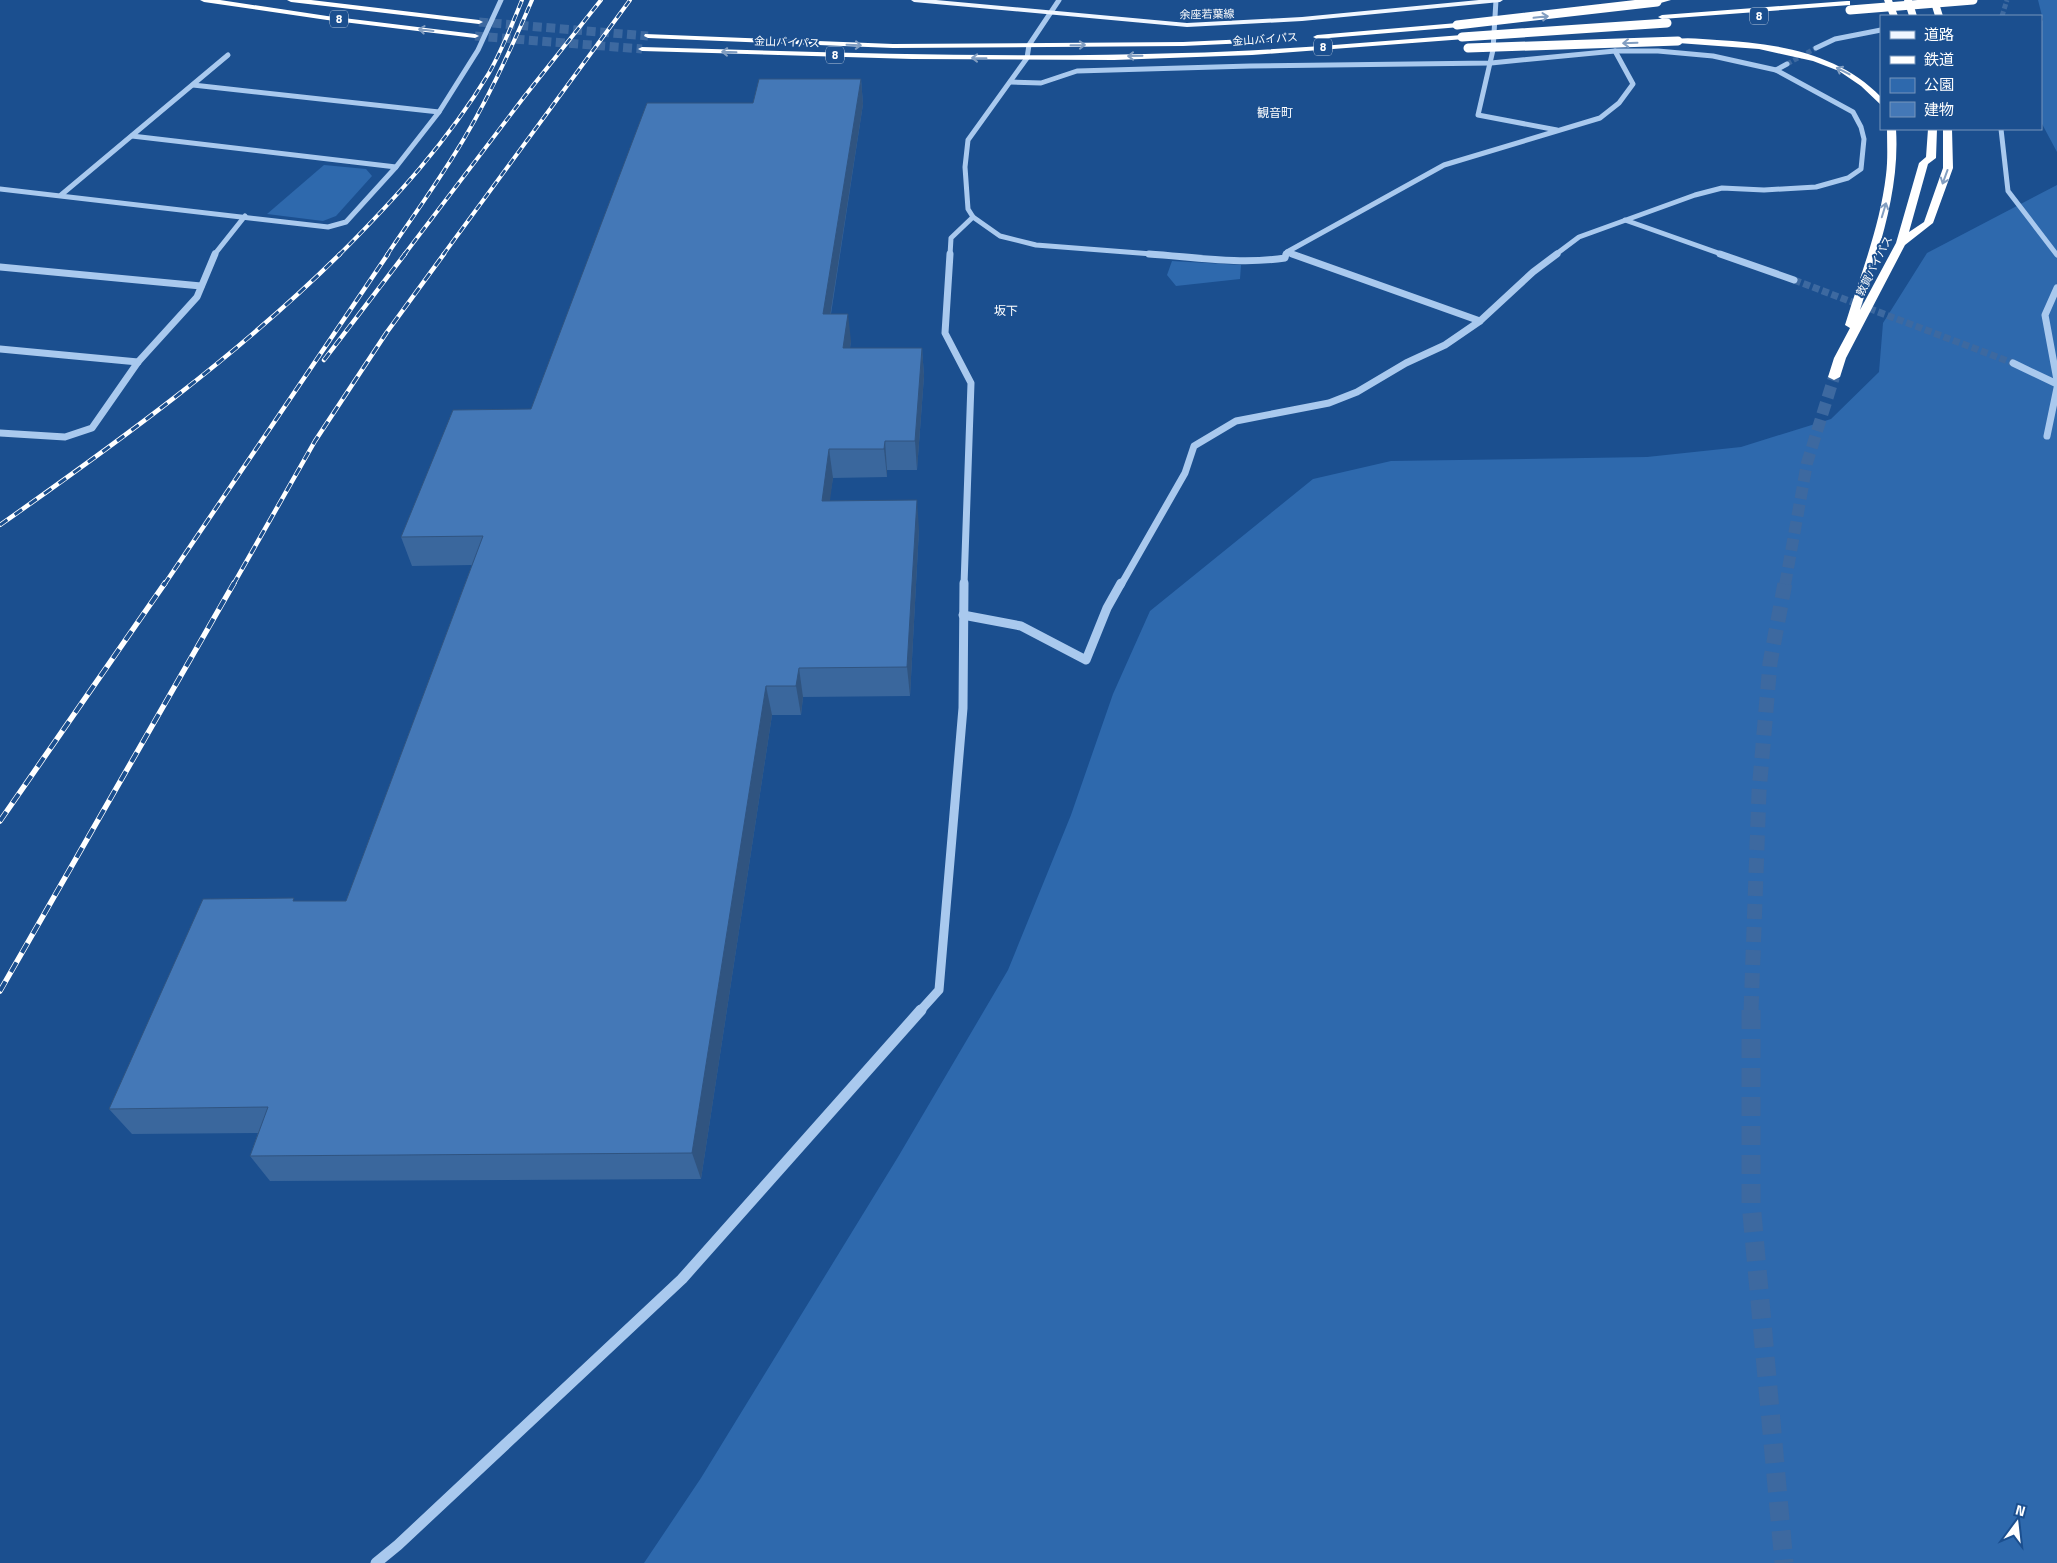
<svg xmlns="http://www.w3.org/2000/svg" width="2057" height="1563" viewBox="0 0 2057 1563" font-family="'Titillium Web','Noto Sans JP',sans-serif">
	<rect width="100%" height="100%" fill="#1b4f8f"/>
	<g fill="#2e69ad">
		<path d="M2038,0H2057V152L2041,122V22L2043,20Z"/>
		<path d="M324,165L366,169L372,176L336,216L323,221L267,214Z"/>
		<path d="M2057,185V1563H644L701,1478L898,1157L1008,970L1071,815L1113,694L1150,611L1313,479L1391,461L1647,457L1741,447L1831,419L1879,372L1883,323L1927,253Z"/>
		<path d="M1172,261L1241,265L1240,279L1176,286L1167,275Z"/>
	</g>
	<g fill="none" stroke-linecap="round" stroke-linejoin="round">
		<g stroke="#3d69a0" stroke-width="5" stroke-dasharray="5 2.5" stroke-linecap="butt">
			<path d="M2002,16L2007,0"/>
			<path d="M1787,64L1816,48"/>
		</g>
		<path stroke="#3d69a0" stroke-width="7" stroke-dasharray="7 3" stroke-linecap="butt" d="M1794,280L2013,363"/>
		<g stroke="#3d69a0" stroke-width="9" stroke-dasharray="9 4.5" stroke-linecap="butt">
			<path d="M479,22L648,36"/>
			<path d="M475,36L642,49"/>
		</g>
		<path stroke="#3d69a0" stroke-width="12" stroke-dasharray="12 5.5" stroke-linecap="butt" d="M1785,585L1807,463L1834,377"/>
		<path stroke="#3d69a0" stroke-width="15" stroke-dasharray="15 8" stroke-linecap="butt" d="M1751,1011L1759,792L1770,663L1785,583"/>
		<path stroke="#3d69a0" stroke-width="19" stroke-dasharray="19 10" stroke-linecap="butt" d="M1751,1010V1203L1784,1563"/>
		<g stroke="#a9c9ee" stroke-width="5">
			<path d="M1059,0L1029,45L1027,58L968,140L965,167L968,209L973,217L1000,236L1036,245L1165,255"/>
			<path d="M1496,0L1493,50L1478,115L1557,130"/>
			<path d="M1816,48L1835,39L1881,30"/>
			<path d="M1776,70L1787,64"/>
			<path d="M1010,82L1041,83L1077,71L1250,66L1491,63L1615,51H1658L1713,56L1776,70L1853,112L1861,127L1864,139L1861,169L1848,178L1816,187L1764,190L1722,188L1695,195L1579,237L1555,255"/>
			<path d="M193,85L439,112"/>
			<path d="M2001,129L2008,191L2057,255"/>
			<path d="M132,136L396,167"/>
			<path d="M0,189L328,227L346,222L396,167L439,112L478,50L501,0"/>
			<path d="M61,195L228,55"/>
			<path d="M1625,220L1724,255"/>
			<path d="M1287,252L1296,255"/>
			<path d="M214,255L245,216"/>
			<path d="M950,255L951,238L973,217"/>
			<path d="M1286,255L1287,252L1444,165L1600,118L1619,103L1633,84L1615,51"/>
		</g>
		<g stroke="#a9c9ee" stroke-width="7">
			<path d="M950,254L945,333L971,383L964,585"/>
			<path d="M1149,254C1194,257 1240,265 1285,258L1286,254"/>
			<path d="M1292,254L1480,321"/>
			<path d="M1720,254L1794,280"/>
			<path d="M0,267L201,286"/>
			<path d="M2057,288L2045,315L2057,380"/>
			<path d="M0,349L138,362"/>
			<path d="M2013,363L2057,384"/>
			<path d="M0,433L65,437L92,428L138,362L197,297L215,254"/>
			<path d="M2047,436L2057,388"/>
			<path d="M1121,585L1185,473L1194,446L1236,421L1329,403L1357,392L1406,363L1445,345L1480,321L1533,272L1557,254"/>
		</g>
		<g stroke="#a9c9ee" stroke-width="9">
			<path d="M963,615L1021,626L1086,660L1107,608L1121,583"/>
			<path d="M920,1011L939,990L963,708L964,583"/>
		</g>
		<path stroke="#a9c9ee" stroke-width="11" d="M376,1563L398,1545L682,1279L921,1010"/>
		<path fill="#f0f6ff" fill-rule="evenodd" d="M911,0H936L1187,23L1302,17L1479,0H1503L1500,2L1302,21L1187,27L914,2Z"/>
		<g fill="#fff" fill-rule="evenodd">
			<path d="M200,0H220L327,16L475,34L479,36L475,38L327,20L204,2Z"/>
			<path d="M287,0H311L479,20L483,22L479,24L291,2Z"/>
			<path d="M1656,0H1671L1657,4L1653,2Z"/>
			<path d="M1884,0H1892L1898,16H1890Z"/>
			<path d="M1904,0H1912L1917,16H1909Z"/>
			<path d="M1930,0H1938L1943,16H1935Z"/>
			<path d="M1847,1H1850V5L1662,19L1658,17L1662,15Z"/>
			<path d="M1457,23L1461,25L1460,27L1317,39L1313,37L1317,35Z"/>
			<path d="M645,34L893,44L1183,42L1269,38L1273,40L1269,42L1183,46L893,48L648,38L644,36Z"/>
			<path d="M1462,35L1466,37L1465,39L1252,55L1114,60L912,59L642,51L638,49L642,47C822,52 1002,59 1182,53C1276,51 1369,42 1462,35Z"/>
			<path d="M1675,39C1688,37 1704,39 1717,40C1775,43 1839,53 1881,97V105L1861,86L1839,71L1813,61L1759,49L1678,43H1675Z"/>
			<path d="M1887,129H1896C1900,192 1878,251 1860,310L1896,243L1919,163L1926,157L1928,129H1937L1936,158L1928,164L1909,232L1924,222L1943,168V129H1952L1953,168L1933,223L1905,245L1846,358L1840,377L1834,380L1828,377L1834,358L1850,328L1845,325C1860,276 1880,227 1886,175C1888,160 1887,144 1887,129Z"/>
		</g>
		<defs>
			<g id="rail-far2">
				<path d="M339,255C395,199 448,141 489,73C502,50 512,25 522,0"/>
				<path d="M387,255C413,216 441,178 465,137C491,93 512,47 532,0"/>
				<path d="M404,255L524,97L601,0"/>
				<path d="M443,255L630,0"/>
			</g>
			<g id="rail-far1">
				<path d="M324,360L405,254"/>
				<path d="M0,525C118,442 237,356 340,254"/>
				<path d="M164,585L388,254"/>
				<path d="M233,585L315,441L387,332L444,254"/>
			</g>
			<g id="rail">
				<path d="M0,821L165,583"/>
				<path d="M0,991L234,583"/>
			</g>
		</defs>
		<use href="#rail-far2" stroke="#fff" stroke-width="4"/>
		<use href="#rail-far1" stroke="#fff" stroke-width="4.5"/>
		<use href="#rail" stroke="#fff" stroke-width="5.5"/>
		<use href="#rail-far2" stroke="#1b4f8f" stroke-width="2.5" stroke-dasharray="7" stroke-linecap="butt"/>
		<use href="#rail-far1" stroke="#1b4f8f" stroke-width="3" stroke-dasharray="9" stroke-linecap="butt"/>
		<use href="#rail" stroke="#1b4f8f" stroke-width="4" stroke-dasharray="11" stroke-linecap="butt"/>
		<g stroke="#fff" stroke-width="9">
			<path d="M1850,10L1973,0"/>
			<path d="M1457,25L1657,2"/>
			<path d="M1462,37L1667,23"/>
			<path d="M1468,48L1678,41"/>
		</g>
	</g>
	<path fill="#3a679d" d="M861,79L863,104L831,314L851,341L850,348H922L924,376L917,470H887V477L833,478L829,501L919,529L910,696L803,697L801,715H772L701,1179L270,1181L250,1156L258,1133L132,1134L109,1109L346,901L472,565L412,566L401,537L531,409L753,103Z"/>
	<g fill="#305480">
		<path d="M861,79L863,104L826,342L823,314Z"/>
		<path d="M848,314L851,341L846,376L843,348Z"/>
		<path d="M922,348L924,376L917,470L915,441Z"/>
		<path d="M885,441L887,470V477L884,449Z"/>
		<path d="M829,449L833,478L826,530L822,501Z"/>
		<path d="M917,500L919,529L910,696L907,667Z"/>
		<path d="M799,668L803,697L801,715L796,686Z"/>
		<path d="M766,686L772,715L701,1179L692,1153Z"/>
	</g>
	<path fill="#4478b7" stroke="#305480" d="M759,79H861L823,314H848L843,348H922L915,441H885L884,449H829L822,501L917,500L907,667L799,668L796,686H766L692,1153L250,1156L268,1107L109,1109L203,899L294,898L293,901H346L483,536L401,537L453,410L531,409L647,103H753Z"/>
	<defs><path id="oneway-shaft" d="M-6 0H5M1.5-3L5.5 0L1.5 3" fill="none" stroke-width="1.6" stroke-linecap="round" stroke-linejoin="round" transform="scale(1.25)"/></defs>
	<g stroke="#829ec1">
		<use href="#oneway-shaft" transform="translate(1541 17) rotate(-6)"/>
		<use href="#oneway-shaft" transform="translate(426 30) rotate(-173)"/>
		<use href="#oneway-shaft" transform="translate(1630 43) rotate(178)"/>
		<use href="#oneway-shaft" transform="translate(854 45) rotate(2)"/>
		<use href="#oneway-shaft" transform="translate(1078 45) rotate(-1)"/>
		<use href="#oneway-shaft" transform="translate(729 52) rotate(-178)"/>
		<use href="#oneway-shaft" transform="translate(1135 56) rotate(179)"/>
		<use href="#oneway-shaft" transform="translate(979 58) rotate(-179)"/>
		<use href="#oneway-shaft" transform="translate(1843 71) rotate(-153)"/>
		<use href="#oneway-shaft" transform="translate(1945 177) rotate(110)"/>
		<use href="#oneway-shaft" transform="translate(1884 210) rotate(-73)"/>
	</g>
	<g text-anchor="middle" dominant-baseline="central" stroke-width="4" stroke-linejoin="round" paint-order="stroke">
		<g font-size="11" fill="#fff" stroke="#1b4f8f">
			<text transform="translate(1207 14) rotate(-1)">余座若葉線</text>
			<text transform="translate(1265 39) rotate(-4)">金山バイパス</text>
			<text transform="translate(787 42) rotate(2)">金山バイパス</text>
			<text transform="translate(1874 266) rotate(-63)">敦賀バイパス</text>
		</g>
		<g fill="#1b4f8f" stroke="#bbcadd" stroke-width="1">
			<rect x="1750" y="7.5" width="18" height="17" rx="4"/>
			<rect x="330" y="10.5" width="18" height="17" rx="4"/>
			<rect x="1314" y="38.5" width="18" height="17" rx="4"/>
			<rect x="826" y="46.5" width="18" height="17" rx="4"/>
		</g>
		<g font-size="11" font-weight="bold" fill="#fff">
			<text x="1759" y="16">8</text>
			<text x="339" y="19">8</text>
			<text x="1323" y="47">8</text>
			<text x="835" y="55">8</text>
		</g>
		<g font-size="12" fill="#fff" stroke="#1b4f8f">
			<text x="1275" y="112">観音町</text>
			<text x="1006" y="310">坂下</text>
		</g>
	</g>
	<rect x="1880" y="15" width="162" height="115" fill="#1b4f8f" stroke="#7695bc"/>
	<rect x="1890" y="31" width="25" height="8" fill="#f0f6ff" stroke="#7695bc"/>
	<text x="1924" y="40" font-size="15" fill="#ffffff">道路</text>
	<rect x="1890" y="56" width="25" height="8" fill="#ffffff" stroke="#7695bc"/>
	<text x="1924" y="65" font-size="15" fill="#ffffff">鉄道</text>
	<rect x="1890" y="78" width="25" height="15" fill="#2e69ad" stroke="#7695bc"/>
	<text x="1924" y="90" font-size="15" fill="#ffffff">公園</text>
	<rect x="1890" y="102" width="25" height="15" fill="#4478b7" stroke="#7695bc"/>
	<text x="1924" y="115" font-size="15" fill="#ffffff">建物</text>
	<g transform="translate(2017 1523) rotate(15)" stroke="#1b4f8f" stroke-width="4" paint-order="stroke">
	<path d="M0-4L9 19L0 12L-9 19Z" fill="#ffffff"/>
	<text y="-8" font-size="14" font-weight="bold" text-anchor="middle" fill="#ffffff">N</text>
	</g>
</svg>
